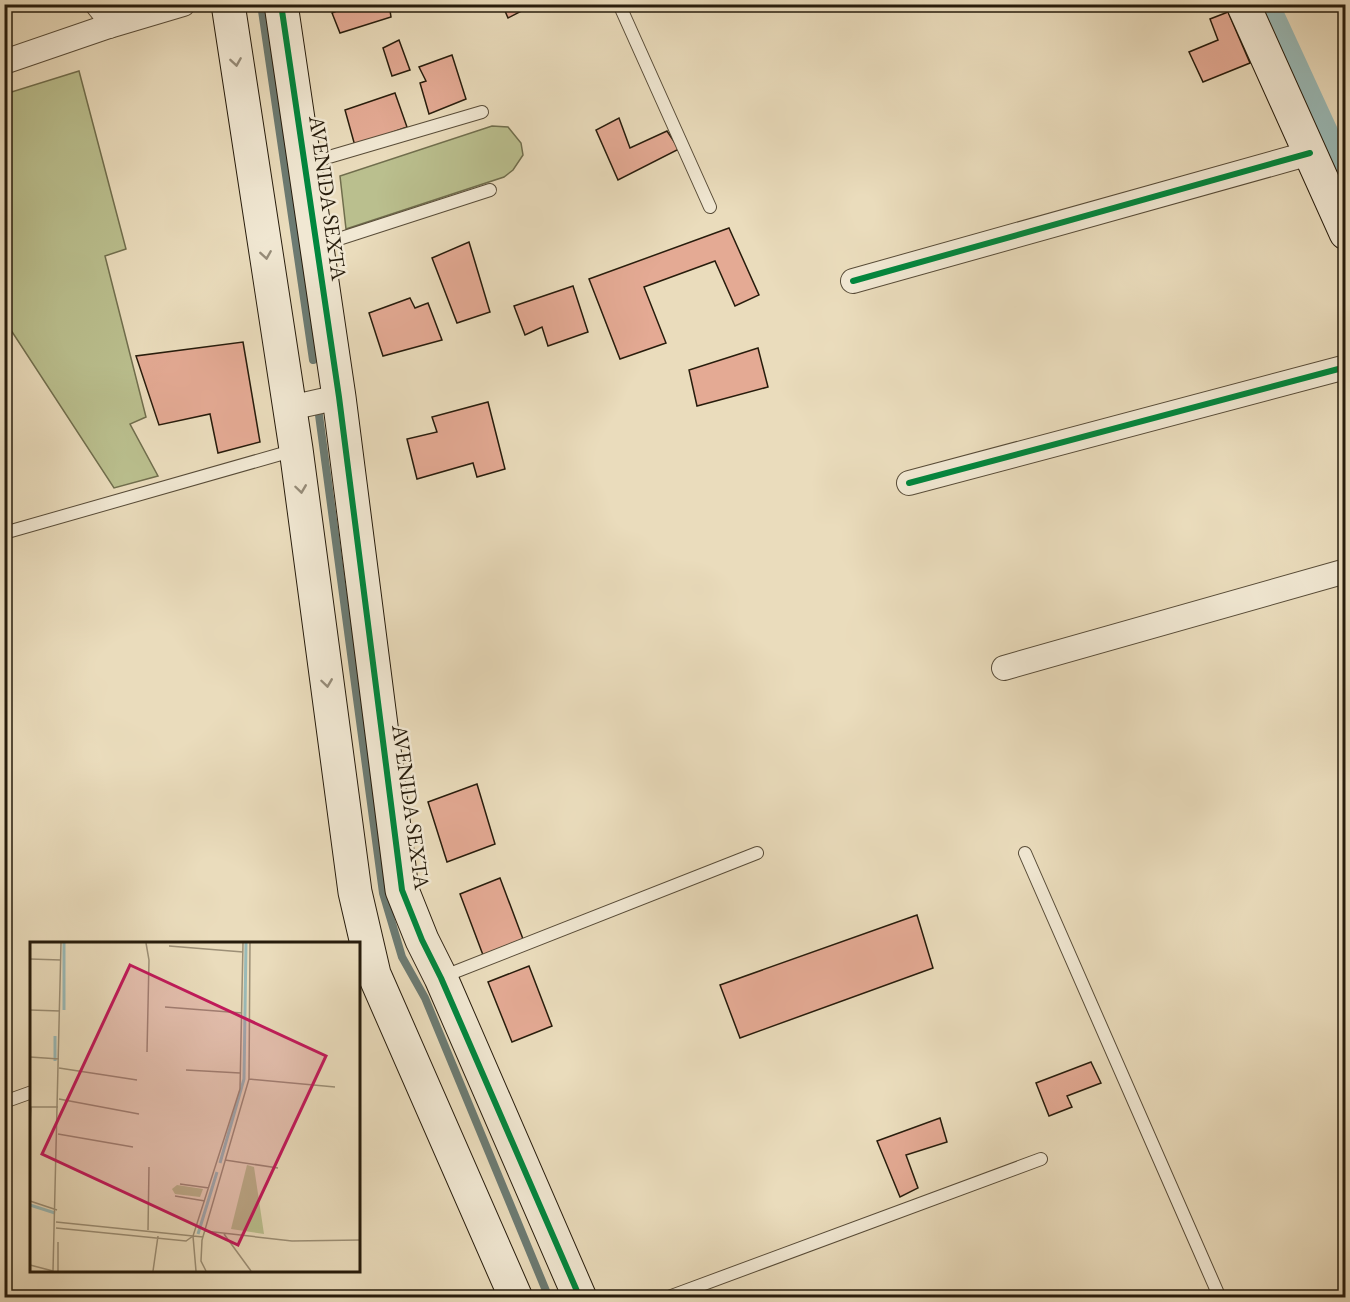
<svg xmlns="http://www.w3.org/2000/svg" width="1350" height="1302" viewBox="0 0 1350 1302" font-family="'EB Garamond',serif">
	<rect width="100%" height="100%" fill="#eadcbc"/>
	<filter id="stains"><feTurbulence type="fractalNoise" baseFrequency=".00333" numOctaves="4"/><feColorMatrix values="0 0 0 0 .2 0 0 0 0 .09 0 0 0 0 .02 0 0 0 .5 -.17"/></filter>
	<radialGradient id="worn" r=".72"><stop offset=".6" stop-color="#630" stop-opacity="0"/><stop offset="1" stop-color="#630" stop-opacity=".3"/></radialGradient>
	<g fill="#babf8e" stroke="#706e4d" stroke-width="1.5">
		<path d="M79,71L126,249L105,256L146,417L130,424L158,476L114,488L5,321V94Z"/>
		<path d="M492,126L508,127L521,143L523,155L513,170L504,177L346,229L340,176Z"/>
	</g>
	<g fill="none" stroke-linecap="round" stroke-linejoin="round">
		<g stroke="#6c7b73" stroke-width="8">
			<path d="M261,4L313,360"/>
			<path d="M319,415L383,893L402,957L425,998L549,1298"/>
		</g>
		<path stroke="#9abab7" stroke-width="28" d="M1265,4L1346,180"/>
	</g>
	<g fill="#e4aa94" stroke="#271c0c" stroke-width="1.5">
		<path d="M353,4H376L377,6L389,4L391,17L340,33L332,13Z"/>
		<path d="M502,4H535L508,18Z"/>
		<path d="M1228,12L1250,63L1203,82L1189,52L1218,40L1210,19Z"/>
		<path d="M399,40L410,70L392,76L383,48Z"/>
		<path d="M452,55L466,99L429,114L420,83L426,81L419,67Z"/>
		<path d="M395,93L407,127L355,146L345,110Z"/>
		<path d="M619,118L630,148L667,131L679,149L618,180L596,130Z"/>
		<path d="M729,228L759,295L735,306L715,261L644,287L666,343L620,359L589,279Z"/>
		<path d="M469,242L490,312L457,323L432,258Z"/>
		<path d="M573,286L588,332L548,346L542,327L525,335L514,306Z"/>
		<path d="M410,298L415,308L428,303L442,340L383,356L369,313Z"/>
		<path d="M243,342L260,442L218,453L210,414L159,425L136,356Z"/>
		<path d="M758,348L768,387L697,406L689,370Z"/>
		<path d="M488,402L505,469L477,477L473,463L417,479L407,439L437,432L432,417Z"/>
		<path d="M477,784L495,844L447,862L428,802Z"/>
		<path d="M500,878L523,939L483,955L460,894Z"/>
		<path d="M917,915L933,968L740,1038L720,985Z"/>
		<path d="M529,966L552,1026L512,1042L488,982Z"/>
		<path d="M1091,1062L1101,1083L1067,1096L1072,1107L1049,1116L1036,1083Z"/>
		<path d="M940,1118L947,1142L906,1155L918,1188L900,1197L877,1141Z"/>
	</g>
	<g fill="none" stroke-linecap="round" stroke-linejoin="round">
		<defs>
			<g id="lane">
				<path d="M619,4L710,207"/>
				<path d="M305,164L482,112"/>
				<path d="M317,246L490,190"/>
				<path d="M4,533L295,450"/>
				<path d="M1025,853L1220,1298"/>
				<path d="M442,977L757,853"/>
				<path d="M4,1102L32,1092"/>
				<path d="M666,1298L1041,1159"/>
			</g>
			<g id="street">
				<path d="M97,4L105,14L109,26"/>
				<path d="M4,62L109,26L183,4"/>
				<path d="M853,281L1310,153"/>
				<path d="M290,408L339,397"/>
				<path d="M909,483L1346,367"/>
				<path d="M1004,668L1346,571"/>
			</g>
			<g id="secondary">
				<path d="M228,4L296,449L355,892L374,974L516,1298"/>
				<path d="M281,4L339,397L402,890L422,940L441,978L580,1298"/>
				<path d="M1243,4L1346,233"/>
			</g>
		</defs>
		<use href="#lane" stroke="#584c38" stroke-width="14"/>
		<use href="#street" stroke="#584c38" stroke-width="26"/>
		<use href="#secondary" stroke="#271c0c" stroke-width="35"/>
		<use href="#lane" stroke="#f1e8d3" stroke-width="12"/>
		<use href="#street" stroke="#f1e8d3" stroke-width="24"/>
		<use href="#secondary" stroke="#f1e8d3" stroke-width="33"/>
		<defs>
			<g id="cycleway">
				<path d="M281,4L339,397L402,890L422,940L441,978L580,1298"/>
				<path d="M853,281L1310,153"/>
				<path d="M909,483L1346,367"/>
			</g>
		</defs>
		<use href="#cycleway" stroke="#f1e8d3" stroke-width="10"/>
		<use href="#cycleway" stroke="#00873e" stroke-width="6"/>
	</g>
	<defs><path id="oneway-chevron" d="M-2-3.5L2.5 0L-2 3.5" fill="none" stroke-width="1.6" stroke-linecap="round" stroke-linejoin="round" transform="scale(1.5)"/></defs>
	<g stroke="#968c79">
		<use href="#oneway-chevron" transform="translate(236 62) rotate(81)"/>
		<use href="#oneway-chevron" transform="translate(266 255) rotate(81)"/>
		<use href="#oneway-chevron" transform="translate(301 489) rotate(82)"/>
		<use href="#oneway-chevron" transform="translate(327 683) rotate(82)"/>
	</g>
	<g text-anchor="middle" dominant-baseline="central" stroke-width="5" stroke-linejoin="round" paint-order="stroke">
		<g font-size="22" fill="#271c0c" stroke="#f1e8d3">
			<text transform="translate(328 198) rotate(82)">AVENIDA SEXTA</text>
			<text transform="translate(411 807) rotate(82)">AVENIDA SEXTA</text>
		</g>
	</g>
	<g transform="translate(30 942)">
		<rect width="330" height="330" fill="#eadcbc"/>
		<path d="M217,223L224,225L234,292L201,287ZM147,243L173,247L170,255L145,252L142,247Z" fill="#babf8e"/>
		<path fill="none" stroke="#9abab7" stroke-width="3" d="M34,68V1M25,119V94M190,221L214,137L216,1M0,263L25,271M168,292L187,230"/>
		<path fill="none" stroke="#9c8f76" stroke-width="1.5" d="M116,1L119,18L117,110M139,4L213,10M0,17L31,18M135,65L212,71M0,68L30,69M0,115L29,117M29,126L107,138M156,128L210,131M219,137L305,145M29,157L109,172M0,165H28M0,185L1,165M28,192L103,205M195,218L248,226M150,242L179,246M145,254L175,259M0,259L27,268M26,280L173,295M26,286L156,299L163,294M118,288L119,225M175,289L262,299L330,298M194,292L221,329M28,300V329M0,323L23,329M23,329L31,1M123,329L128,294M166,329L163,294L210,147L213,1M176,329L171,319L172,298L219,137L220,1"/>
		<path fill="#c2185b" fill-opacity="0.15" stroke="#c2185b" stroke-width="3" d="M100,23L296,114L208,303L12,212Z"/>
		<rect width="330" height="330" fill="none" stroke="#271c0c" stroke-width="3"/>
	</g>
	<rect width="1350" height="1302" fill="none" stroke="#eadcbc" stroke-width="24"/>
	<rect x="6" y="6" width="1338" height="1290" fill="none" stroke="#271c0c" stroke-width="3"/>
	<rect x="12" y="12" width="1326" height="1278" fill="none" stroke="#271c0c" stroke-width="1.5"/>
	<rect width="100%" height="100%" filter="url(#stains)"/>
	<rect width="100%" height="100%" fill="url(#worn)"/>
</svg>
